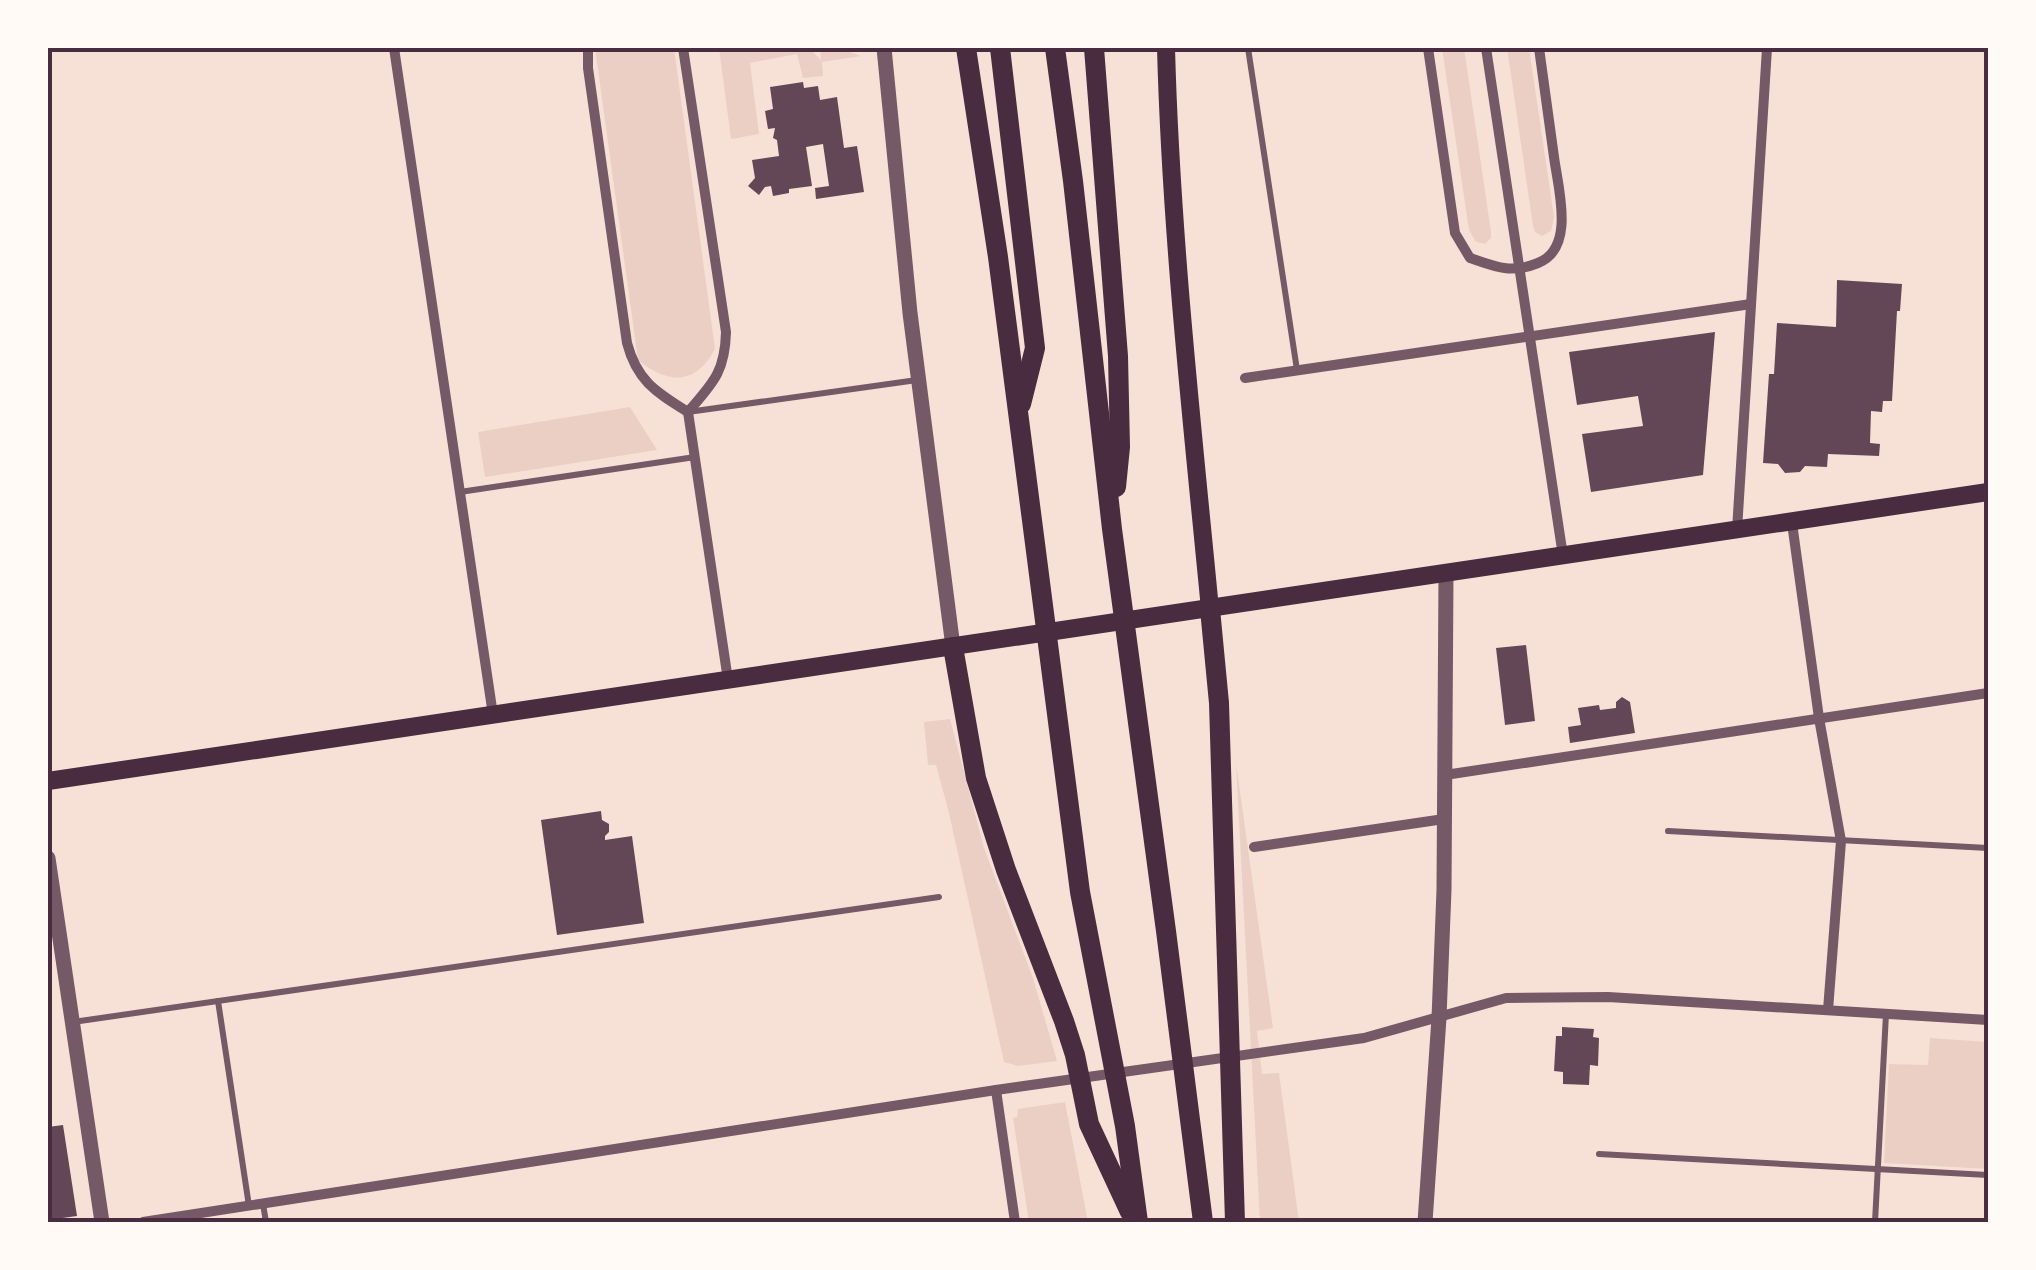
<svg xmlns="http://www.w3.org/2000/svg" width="2036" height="1270" viewBox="0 0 2036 1270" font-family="Inter,sans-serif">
	<rect width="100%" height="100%" fill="#f7e1d7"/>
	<g fill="#ebcfc5">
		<path d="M595,48H674L715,349C695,386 668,384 638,360Z"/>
		<path d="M719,48H815L813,52L821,60L820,48H837L861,56L822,62L823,76L803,78L797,54L750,63L759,134L731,139Z"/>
		<path d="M1442,48H1464L1491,232V238L1485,244L1476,242L1469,230Z"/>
		<path d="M1507,48H1529L1554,217L1551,231L1542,236L1535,232L1533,226Z"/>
		<path d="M630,407L657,450L485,477L478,432Z"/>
		<path d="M950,719L984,848L1033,978L1057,1061L1018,1066L1004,1062L949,813L936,765H928L924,722Z"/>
		<path d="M1236,763L1273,1028L1257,1031L1262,1074L1279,1073L1299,1222H1260Z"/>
		<path d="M1930,1038L1988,1042V1169L1884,1163L1889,1064L1928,1065Z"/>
		<path d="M1065,1102L1088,1222H1029L1013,1118L1017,1117L1018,1109Z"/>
	</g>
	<g fill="#644757">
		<path d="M803,82L804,88L818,86L820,100L837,97L844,148L857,146L864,192L816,199L815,188L829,186L823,144L806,147L812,186L789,189V193L773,196L771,186L765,187L759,195L748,186L755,178L752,160L779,156L777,140L773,138L775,128L768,129L765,111L773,109L770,87Z"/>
		<path d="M1837,280L1902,284L1900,311H1897L1892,401H1883L1882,412L1871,411L1870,443L1880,444L1879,456L1828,454L1827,467L1805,466L1800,472L1785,473L1778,464L1763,463L1769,374H1774L1777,323L1836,327Z"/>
		<path d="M1715,332L1703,475L1591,492L1582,434L1643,426L1638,396L1577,405L1569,352Z"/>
		<path d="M1526,645L1535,721L1505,725L1496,648Z"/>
		<path d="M1622,697L1630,702L1635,733L1570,743L1568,727L1581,725L1578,708L1599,705L1600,710L1616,708V702Z"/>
		<path d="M601,811L602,820L609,824V832L605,836V840L632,836L644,923L557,935L541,820Z"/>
		<path d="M1562,1027L1594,1029L1593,1037L1599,1038L1598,1066L1590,1065L1589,1085L1563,1084V1072L1554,1071L1556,1036H1562Z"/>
		<path d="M63,1125L77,1216L48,1220V1127Z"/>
	</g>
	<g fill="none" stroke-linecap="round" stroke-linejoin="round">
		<g stroke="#755966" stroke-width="6">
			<path d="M1248,48L1297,370"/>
			<path d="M688,412L917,380"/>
			<path d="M460,492L695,457"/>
			<path d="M1668,831L1988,848"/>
			<path d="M218,1001L249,1206"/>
			<path d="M73,1022L939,897"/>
			<path d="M1599,1154L1988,1175"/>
			<path d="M263,1204L266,1222"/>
			<path d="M1875,1222L1886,1014"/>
		</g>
		<g stroke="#755966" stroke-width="10">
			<path d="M394,48L493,715"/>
			<path d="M588,48V68L627,343C637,381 656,392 688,412"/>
			<path d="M683,48L726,332C725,372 713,383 688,412L728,680"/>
			<path d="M1428,48L1455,233L1470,258C1496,267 1511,274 1538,263C1576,248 1558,188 1554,157C1549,120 1544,84 1539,48"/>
			<path d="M1486,48L1563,556"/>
			<path d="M1245,378L1751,304"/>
			<path d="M1792,523L1819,718L1841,841L1828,1010"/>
			<path d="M1737,530L1767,48"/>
			<path d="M1445,775L1988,693"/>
			<path d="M1254,847L1444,819"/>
			<path d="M996,1090L1015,1222"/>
			<path d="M143,1222L996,1090L1364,1038L1506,998L1608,997L1988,1020"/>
		</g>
		<g stroke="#755966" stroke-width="15">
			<path d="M884,48L910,313L953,647"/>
			<path d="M48,858L102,1222"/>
			<path d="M1425,1222L1439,1018L1444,890L1446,574"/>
		</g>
		<path stroke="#4a2c40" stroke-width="18" d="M1166,48C1171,235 1192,422 1210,609"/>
		<path stroke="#4a2c40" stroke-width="18" d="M48,781L1988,492"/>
		<g stroke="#4a2c40" stroke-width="20">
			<path d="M966,48L998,257L1080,892L1125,1126L1138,1222"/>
			<path d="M1000,48L1035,348L1021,404"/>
			<path d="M1055,48L1073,181L1112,529L1166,931L1203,1222"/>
			<path d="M1094,48L1118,356L1120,447L1116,487"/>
			<path d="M1210,609L1219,703L1235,1222"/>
			<path d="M953,647L976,778L1006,870L1064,1021L1075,1055L1089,1124L1130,1212"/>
		</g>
	</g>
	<rect width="2036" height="1270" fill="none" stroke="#fffaf5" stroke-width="100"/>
	<rect x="50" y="50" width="1936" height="1170" fill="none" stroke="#4a2c40" stroke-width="4"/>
</svg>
